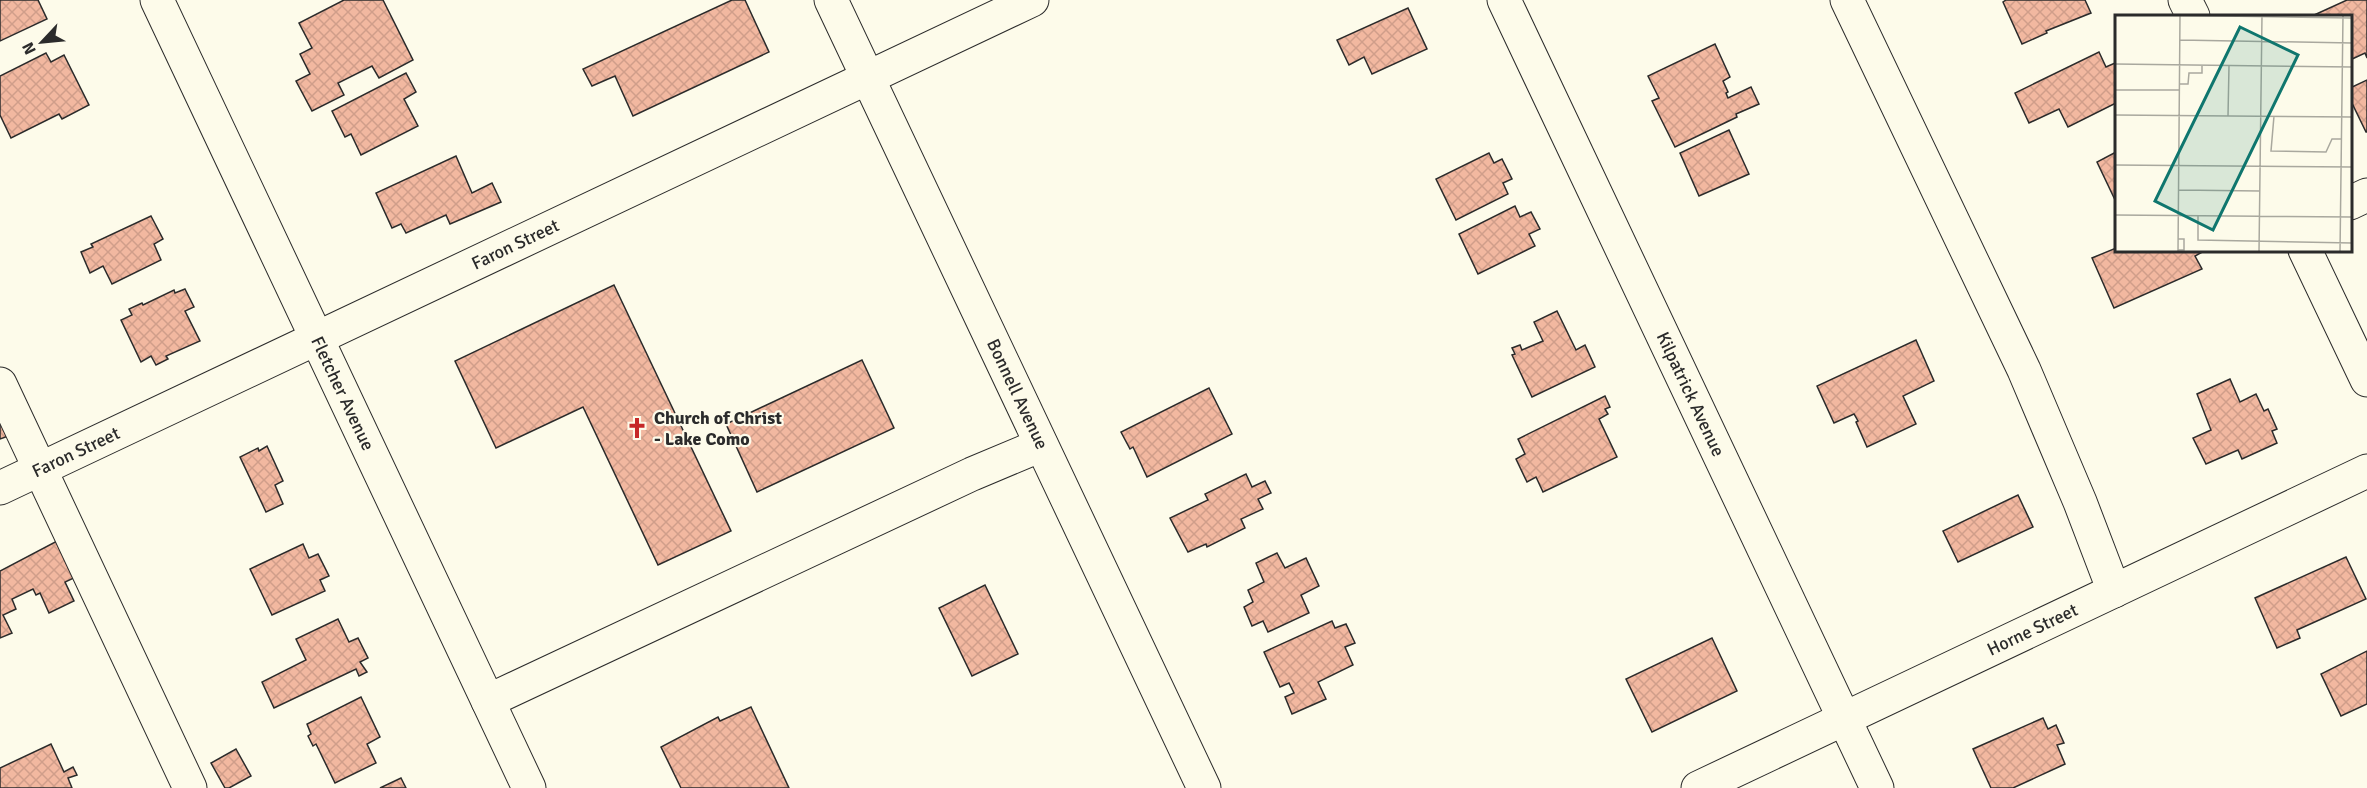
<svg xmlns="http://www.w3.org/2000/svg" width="2367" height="788" viewBox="0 0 2367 788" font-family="Signika,sans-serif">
	<defs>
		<pattern id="building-cross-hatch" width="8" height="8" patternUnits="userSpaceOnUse" patternTransform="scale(1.5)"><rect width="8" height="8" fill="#f2b8a0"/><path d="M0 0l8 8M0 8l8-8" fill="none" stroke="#d09e8a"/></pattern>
	</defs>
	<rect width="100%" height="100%" fill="#fdfbea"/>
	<g fill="url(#building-cross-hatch)" stroke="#2b2b2b" stroke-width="1.5">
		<path d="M0,0H38L47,19L0,41Z"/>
		<path d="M344,0H383L413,60L379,78L372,66L338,83L344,95L312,111L296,81L310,74L300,54L312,48L299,23Z"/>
		<path d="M732,0H745L769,52L633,116L615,76L592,86L583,69Z"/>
		<path d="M2006,0H2085L2091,13L2046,31L2047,33L2022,44L2003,2Z"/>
		<path d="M2347,0H2367V58L2365,53L2350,60V16H2312Z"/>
		<path d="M1408,8L1427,49L1372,74L1364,57L1349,65L1337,40Z"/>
		<path d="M1715,44L1730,77L1723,81L1728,92L1726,93L1728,98L1751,87L1759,104L1736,114L1737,117L1675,147L1652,101L1659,98L1648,76Z"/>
		<path d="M2099,52L2106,67L2115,63L2116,66V103L2068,127L2059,109L2029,123L2015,93Z"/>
		<path d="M46,53L51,62L64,55L89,105L62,119L59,114L11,138L0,115V76Z"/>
		<path d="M406,73L416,92L404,99L418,126L361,155L351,134L345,137L332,111Z"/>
		<path d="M2367,80V132H2366L2350,99V88Z"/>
		<path d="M1729,130L1749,174L1699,196L1680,153Z"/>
		<path d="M2116,152V202L2097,162Z"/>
		<path d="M1489,153L1494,163L1502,159L1512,179L1503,183L1508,194L1456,220L1436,179Z"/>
		<path d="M456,156L472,193L492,183L501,202L450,224L446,215L406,233L401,224L392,228L376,193Z"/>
		<path d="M1515,206L1520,217L1531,212L1540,229L1529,234L1535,246L1478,274L1459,234Z"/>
		<path d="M151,216L163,239L154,244L161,260L112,284L103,266L90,273L81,252L93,247L91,244Z"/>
		<path d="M2116,248V250H2206L2195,256L2202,269L2114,308L2092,258Z"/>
		<path d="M614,285L731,531L658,565L583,407L496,448L455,361Z"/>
		<path d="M185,289L194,307L185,311L200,341L166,356L168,359L156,365L151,356L141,362L121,320L132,315L129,309L142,303L143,305L174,290L175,293Z"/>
		<path d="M1557,311L1576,350L1585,345L1595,367L1532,397L1512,355L1515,354L1512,348L1520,345L1522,350L1543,341L1534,322Z"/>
		<path d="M1916,340L1934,381L1903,396L1916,424L1867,447L1856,422L1858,421L1854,414L1834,423L1817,386Z"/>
		<path d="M862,360L894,428L757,492L726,424Z"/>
		<path d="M2230,379L2240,402L2256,394L2264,411L2268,409L2277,429L2272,431L2277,443L2242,459L2238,450L2206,464L2193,438L2211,430L2197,394Z"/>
		<path d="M1209,388L1232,434L1147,477L1133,447L1130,449L1121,432Z"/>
		<path d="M1605,396L1610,407L1605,409L1608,414L1599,419L1617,457L1543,492L1536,477L1527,482L1516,459L1525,454L1518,439Z"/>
		<path d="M0,409L11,435L0,439Z"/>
		<path d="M267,446L283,481L275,485L283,504L266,512L240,457L258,448L259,451Z"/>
		<path d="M1246,474L1252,487L1265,481L1271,493L1258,499L1263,509L1241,519L1245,528L1207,547L1206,544L1188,552L1170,518L1208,500L1205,494Z"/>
		<path d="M2018,495L2033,527L1958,562L1943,531Z"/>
		<path d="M59,540L76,577L65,582L74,601L49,613L40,593L36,595L33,589L12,599L16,609L3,615L12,633L0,638V571Z"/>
		<path d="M303,544L309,558L318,554L329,576L320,580L325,591L272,615L250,569Z"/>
		<path d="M1277,553L1285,568L1306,558L1319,586L1301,595L1309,613L1268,632L1263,621L1252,626L1244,607L1253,602L1248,590L1264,582L1256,563Z"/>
		<path d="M2346,557L2366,599L2297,630L2300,638L2277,648L2255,598Z"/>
		<path d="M985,585L1018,654L972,676L939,608Z"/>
		<path d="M338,619L349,642L358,638L368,658L360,662L367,672L359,676L356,669L274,708L262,682L306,660L296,639Z"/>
		<path d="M1332,621L1335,628L1346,624L1355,643L1345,647L1353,665L1318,682L1326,699L1292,714L1285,697L1294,693L1289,683L1280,687L1264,652Z"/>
		<path d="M1712,638L1737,691L1652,732L1626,679Z"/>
		<path d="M2367,651V704L2341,716L2321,674Z"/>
		<path d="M361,697L380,737L367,744L376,763L335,783L316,744L313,746L308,736L311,734L307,724Z"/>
		<path d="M751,707L789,788H681L661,747L718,717L720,721Z"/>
		<path d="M2043,718L2048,729L2056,725L2064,743L2057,745L2065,764L2013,788H1991L1973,749Z"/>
		<path d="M51,744L64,772L73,767L77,775L68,778L72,788H0V768Z"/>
		<path d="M236,749L251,776L229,788H225L211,763Z"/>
		<path d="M401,778L406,788H380Z"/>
	</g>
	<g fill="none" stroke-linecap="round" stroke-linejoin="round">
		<defs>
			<g id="minor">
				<path id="s1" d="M157,0L529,788"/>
				<path id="s2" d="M831,0L1204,788"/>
				<path id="s3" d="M1504,0L1877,788"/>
				<path d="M1847,0L2024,370L2080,502L2114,591"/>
				<path d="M2185,0L2193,16"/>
				<path d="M2350,203L2367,195"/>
				<path d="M2305,250L2367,380"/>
				<path d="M0,384L190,788"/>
				<path id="s4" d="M0,488L1032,0"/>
				<path d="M488,701L972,474L1041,445"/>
				<path id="s5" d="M1698,788L2367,471"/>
			</g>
		</defs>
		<use href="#minor" stroke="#2b2b2b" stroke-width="35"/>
		<use href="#minor" stroke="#fdfbea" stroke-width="33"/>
	</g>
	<defs>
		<symbol id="church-bare" viewBox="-9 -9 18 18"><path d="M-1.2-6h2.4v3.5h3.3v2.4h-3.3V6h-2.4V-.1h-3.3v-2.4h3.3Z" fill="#c62828" stroke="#fdfbea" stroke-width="2.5" paint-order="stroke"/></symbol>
	</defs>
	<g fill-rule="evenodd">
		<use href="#church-bare" x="622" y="413" width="30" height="30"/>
	</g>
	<g text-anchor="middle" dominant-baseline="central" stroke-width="4.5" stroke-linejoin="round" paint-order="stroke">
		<g font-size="18" fill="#2b2b2b" stroke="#fdfbea">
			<text stroke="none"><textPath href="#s4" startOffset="570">Faron Street</textPath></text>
			<text stroke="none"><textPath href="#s1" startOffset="435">Fletcher Avenue</textPath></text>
			<text stroke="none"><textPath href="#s2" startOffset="436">Bonnell Avenue</textPath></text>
			<text stroke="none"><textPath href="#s3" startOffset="436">Kilpatrick Avenue</textPath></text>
			<text stroke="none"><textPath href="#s4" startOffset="84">Faron Street</textPath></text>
			<text stroke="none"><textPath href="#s5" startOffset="370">Horne Street</textPath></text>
		</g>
		<g font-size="18" font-weight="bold" fill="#2b2b2b" stroke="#fdfbea" text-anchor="start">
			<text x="654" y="418">Church of Christ<tspan x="654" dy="21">- Lake Como</tspan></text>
		</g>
	</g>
	<g transform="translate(2115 15)">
		<rect width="237" height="237" fill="#fdfbea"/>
		<path fill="none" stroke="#a9a89e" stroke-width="1.5" d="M39,0L237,3M65,25L237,28M0,49L237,52M64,69H73L74,58H87V51M0,75H64M0,100L237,102M113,101L114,51M159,101L156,136L211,137L217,124H226M0,150L237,152M63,175L145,176M0,200L237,202M83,201V225L237,228M63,235H69V224H63M63,237L65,0M144,237L147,0M225,237L228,0"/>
		<path fill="#0f766e" fill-opacity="0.15" stroke="#0f766e" stroke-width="3" d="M125,12L183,40L98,215L40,186Z"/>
		<rect width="237" height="237" fill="none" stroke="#2b2b2b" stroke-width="3"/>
	</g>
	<g transform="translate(42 42) rotate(244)" stroke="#fdfbea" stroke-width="4.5" paint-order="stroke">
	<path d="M0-4.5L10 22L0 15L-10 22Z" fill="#2b2b2b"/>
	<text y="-9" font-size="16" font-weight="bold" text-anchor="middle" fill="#2b2b2b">N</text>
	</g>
</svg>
